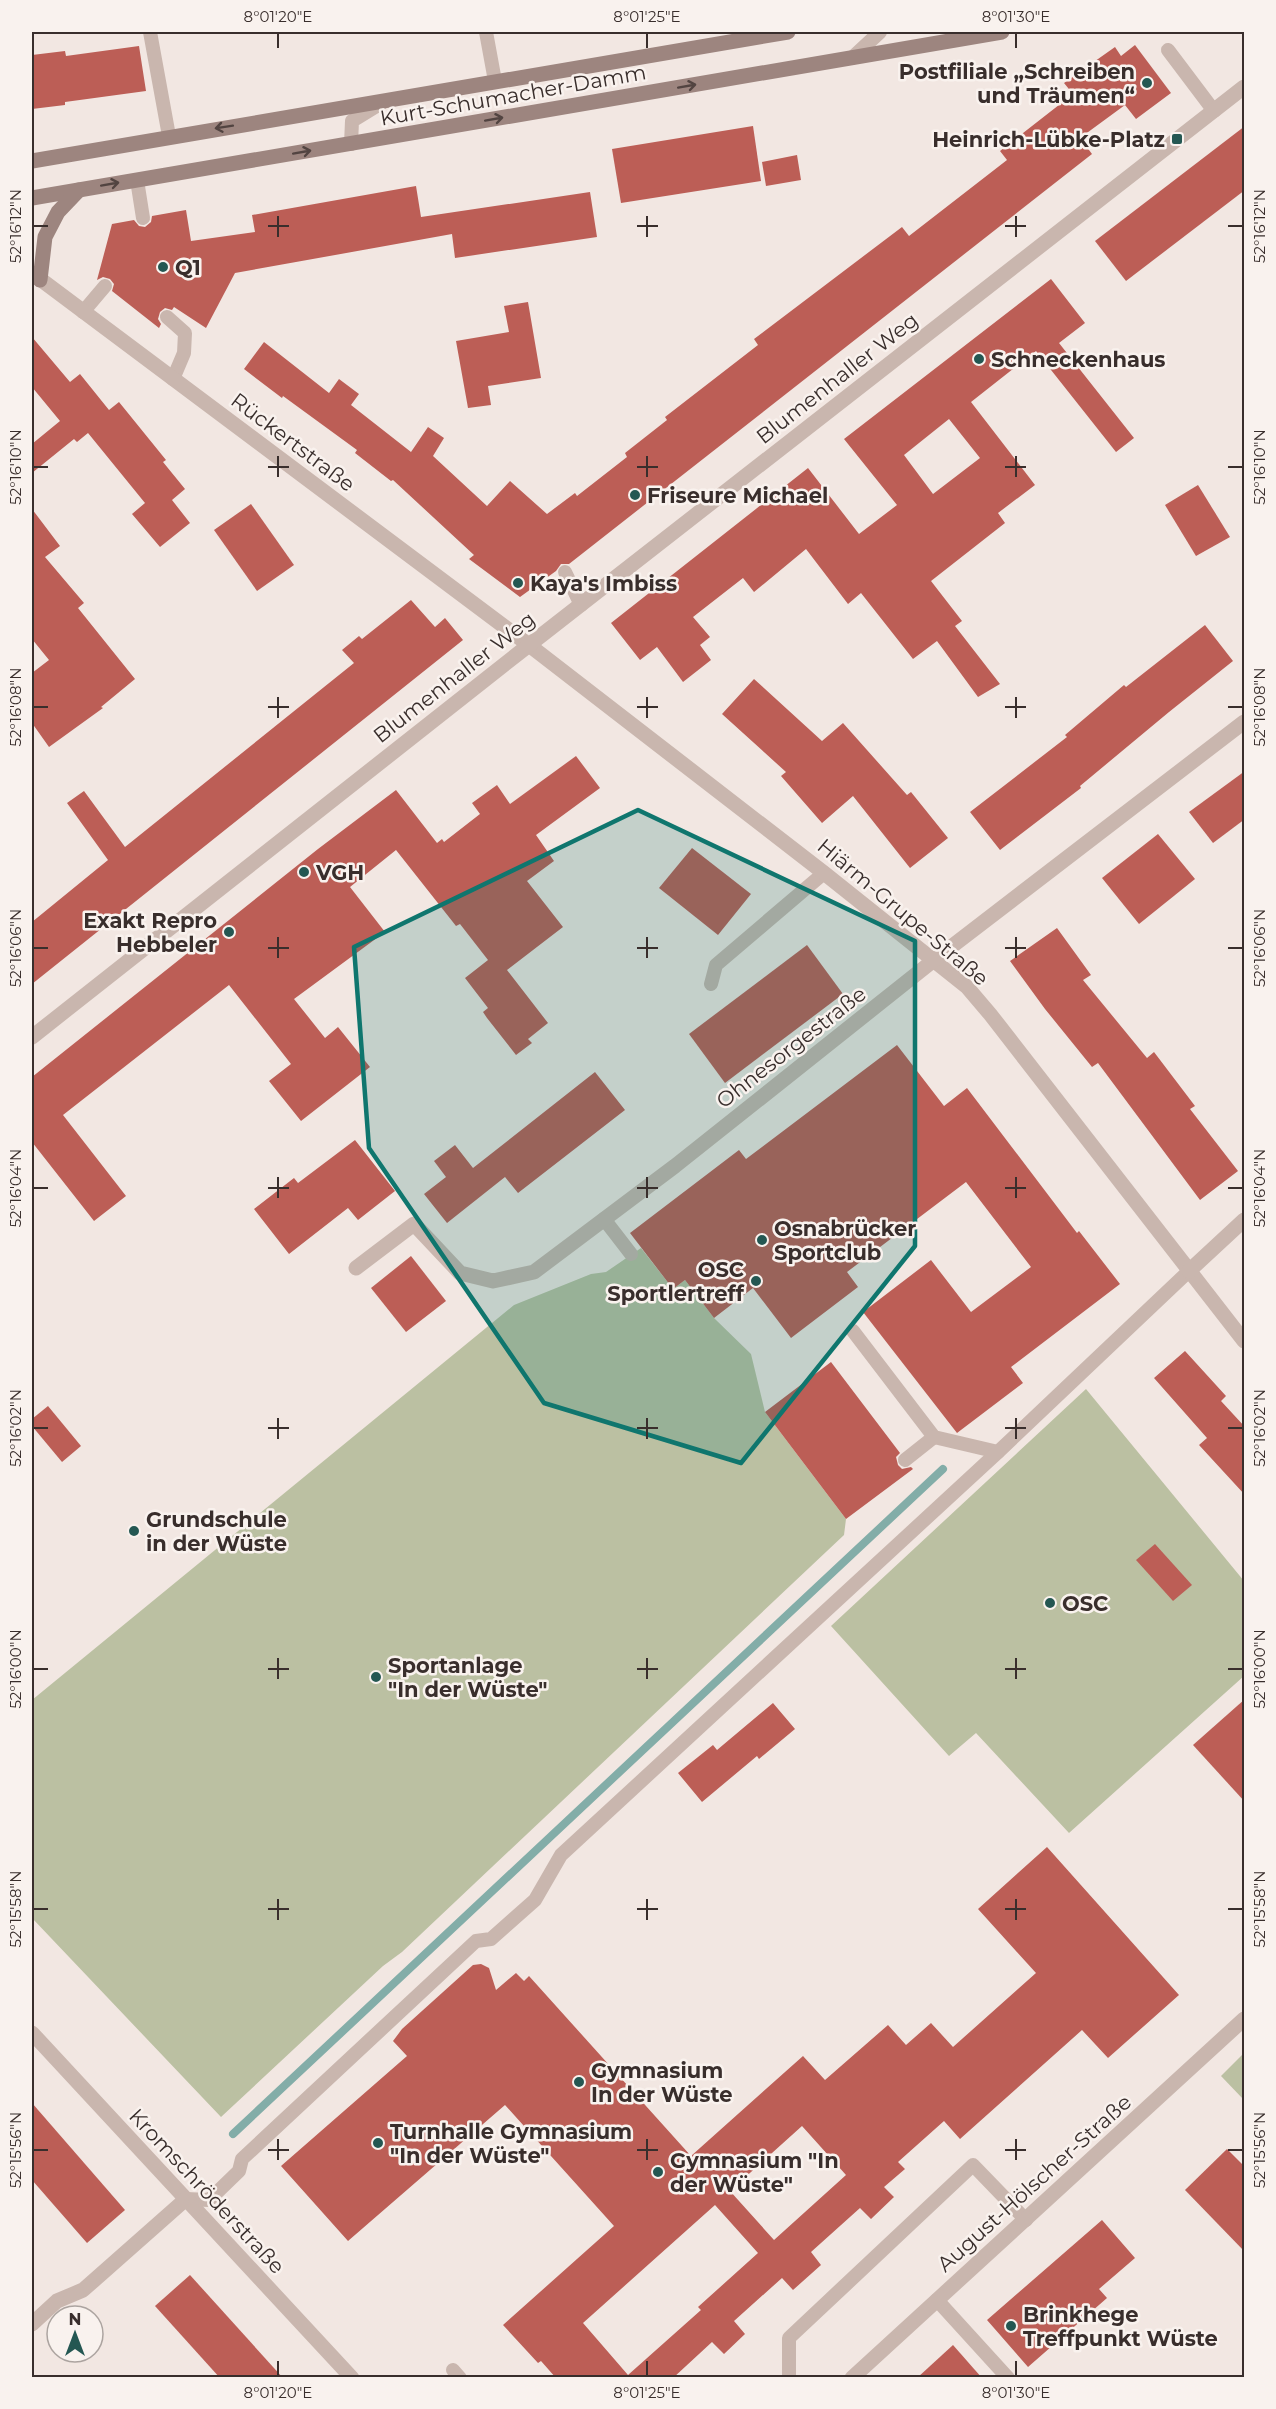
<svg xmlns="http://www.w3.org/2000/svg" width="1276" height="2409" viewBox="0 0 1276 2409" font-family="Montserrat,sans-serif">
	<rect width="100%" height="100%" fill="#f2e7e2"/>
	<g fill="#bbc0a2">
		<path d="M641,1248L673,1289L685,1280L714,1318L751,1354L765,1412L846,1519L844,1535L402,1952L383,1966L221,2117L32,1918V1700L514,1305L591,1274L606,1272Z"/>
		<path d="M1086,1389L1244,1581V1676L1069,1833L976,1733L949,1756L831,1626Z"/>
		<path d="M1244,2053V2100L1221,2076Z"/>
	</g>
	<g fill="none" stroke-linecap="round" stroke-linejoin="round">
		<path stroke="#83ada8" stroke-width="8" d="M233,2134L943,1469"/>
	</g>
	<g fill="#bc5e56" fill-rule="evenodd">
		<path d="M1135,45L1171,93L1136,119L1125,105L1080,138L1092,154L569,564H561L556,571L520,597L469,559L474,555L393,480L391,481L355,453L357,450L283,396L282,398L244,369L264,342L329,393L339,379L359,394L351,405L411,452L428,427L444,438L433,456L487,506L510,481L547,514L575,493L577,496L627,457L625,453L667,420L665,417L758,345L754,339L902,227L909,236L1007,160L1000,151L1073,94L1064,83L1115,47L1121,56Z"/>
		<path d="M139,46L146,91L65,102V105L32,109V55L65,51L66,56Z"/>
		<path d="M753,126L761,181L621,203L612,149Z"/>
		<path d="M1245,126V190L1126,281L1095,241Z"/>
		<path d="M797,155L801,180L766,186L762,162Z"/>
		<path d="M416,186L421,217L590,192L597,237L455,258L452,234L235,273L206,328L174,307L172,310L165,308L160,312L158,319L161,324L159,328L112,291L114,284L110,279L103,277L97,280L112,224L134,220L139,226L145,227L151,222L152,216L186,210L191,241L255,232L252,215Z"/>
		<path d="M1051,279L1085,323L1059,343L1134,438L1116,452L1036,351L971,402L1035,485L998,513L1005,523L931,581L962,621L955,626L1000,684L978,697L937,641L913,659L861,593L848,604L806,549L754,592L743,578L693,617L710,637L700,645L711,660L683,682L657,647L640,660L611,623L808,468L859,534L897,505L844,439ZM949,419L980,458L933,494L904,455Z"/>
		<path d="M528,302L541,378L488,386L491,405L468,408L456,341L509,332L504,306Z"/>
		<path d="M32,337L70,382L80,374L109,410L119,402L166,460L163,462L185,489L172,500L190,523L160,547L132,514L145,503L88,433L77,442L74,439L32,473V444L60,421L32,387Z"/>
		<path d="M1198,485L1230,537L1196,556L1165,505Z"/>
		<path d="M251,504L294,565L257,591L214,530Z"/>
		<path d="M32,509L60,546L45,557L84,603L78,608L135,679L101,707L103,708L49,747L32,723V673L49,660L32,639Z"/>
		<path d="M411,600L435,627L445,618L463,640L32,984V922L108,860L67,803L84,791L125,847L354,663L342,650L359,636L362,639Z"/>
		<path d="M1205,625L1233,661L1169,712L1080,786L1081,788L1000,850L970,812L1067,737L1065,735L1124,685L1126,687Z"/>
		<path d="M754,679L822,741L843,723L907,795L911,792L948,838L910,868L853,796L822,823L781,776L786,772L722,714Z"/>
		<path d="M576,756L600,788L536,835L554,861L527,881L563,927L507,970L548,1023L528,1039L532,1043L516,1055L487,1018L483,1012L488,1008L465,978L488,960L460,924L456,926L396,850L350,887L385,932L294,999L325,1038L338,1027L370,1067L301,1121L269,1081L291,1064L229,985L63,1115L126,1196L94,1221L32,1142V1077L318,849L396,790L437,843L442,839L444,842L480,814L472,803L497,785L510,804Z"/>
		<path d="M1245,771V819L1213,843L1189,812Z"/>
		<path d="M1158,834L1195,879L1139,924L1102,878Z"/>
		<path d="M692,848L751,894L718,935L659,888Z"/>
		<path d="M1057,928L1091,975L1083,980L1147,1058L1154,1052L1195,1106L1190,1109L1238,1171L1200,1200L1098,1063L1092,1067L1045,1009L1010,961Z"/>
		<path d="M807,945L843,994L725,1083L689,1034Z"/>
		<path d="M897,1045L944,1106L967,1088L1077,1233L1079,1231L1120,1284L1011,1367L1023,1383L957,1433L863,1312L931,1260L971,1312L1031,1267L966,1182L847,1272L858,1287L791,1338L753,1288L714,1318L685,1280L673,1289L630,1233L739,1150L746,1159Z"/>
		<path d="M595,1072L625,1110L518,1193L505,1177L447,1223L424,1194L446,1177L434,1161L455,1145L473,1168Z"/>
		<path d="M355,1140L395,1191L358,1220L348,1208L289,1254L254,1209L294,1178L298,1183Z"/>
		<path d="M411,1256L446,1301L406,1332L371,1288Z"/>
		<path d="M1185,1351L1226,1396L1221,1401L1245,1427V1495L1199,1445L1207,1438L1154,1378Z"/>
		<path d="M831,1362L900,1453L896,1457L898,1465L902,1469L911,1467L913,1469L846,1519L765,1412Z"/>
		<path d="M48,1406L81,1446L62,1462L32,1426V1419Z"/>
		<path d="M1155,1544L1192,1585L1173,1601L1136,1560Z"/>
		<path d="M1245,1699V1802L1193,1745Z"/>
		<path d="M773,1703L795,1729L759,1759L757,1756L702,1802L678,1773L713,1745L717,1750Z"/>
		<path d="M1047,1847L1179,1995L1108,2058L1082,2030L960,2139L944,2121L898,2162L905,2169L884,2187L894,2197L871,2219L860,2208L811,2252L821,2265L793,2290L782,2278L734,2321L745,2334L724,2354L712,2342L673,2378H556L541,2361L538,2363L503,2325L614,2226L505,2105L348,2241L281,2166L407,2056L393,2041L402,2029L473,1965L481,1964L489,1968L496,1990L516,1973L524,1981L529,1976L691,2156L803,2056L825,2080L888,2025L906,2045L931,2023L953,2047L1036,1973L978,1909ZM802,2126L846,2175L774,2240L730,2191ZM715,2205L758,2253L698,2307L701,2310L628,2375L583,2323Z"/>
		<path d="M32,2103L125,2210L87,2243L32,2180Z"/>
		<path d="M1227,2149L1245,2167V2252L1185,2190Z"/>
		<path d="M1102,2220L1135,2258L1099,2289L1107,2298L1028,2367L987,2320Z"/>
		<path d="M190,2275L283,2378H220L155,2306Z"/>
		<path d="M953,2345L982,2378H917Z"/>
	</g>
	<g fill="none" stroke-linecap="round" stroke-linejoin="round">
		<g stroke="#c9b6ae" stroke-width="14">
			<path d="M150,32L169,136"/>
			<path d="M486,32L495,81"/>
			<path d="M1168,50L1214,111"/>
			<path d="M852,58L880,32"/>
			<path d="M351,144L352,121L383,102"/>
			<path d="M137,180L143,218"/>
			<path d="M83,312L105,286"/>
			<path d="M167,317L185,333L184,353L173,379"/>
			<path d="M565,572L581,605"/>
			<path d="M711,984L716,965L824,873"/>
			<path d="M604,1219L631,1254"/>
			<path d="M853,1331L934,1437L998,1452"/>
			<path d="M905,1460L934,1437"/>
			<path d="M186,2199L209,2200L239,2171L242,2159L476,1941L491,1939L535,1900L561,1855L998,1452L1189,1271"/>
			<path d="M937,2300L1008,2378"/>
			<path d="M453,2370L460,2378"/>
			<path d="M789,2378V2338L973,2165L1026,2220"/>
		</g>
		<g stroke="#c9b6ae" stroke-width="15">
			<path d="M32,273L529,645L824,873L967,987L990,1014L1244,1341"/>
			<path d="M32,1037L529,645L1244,87"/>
			<path d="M356,1268L414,1224L460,1273L493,1281L534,1272L675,1166L934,960L1244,722"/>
			<path d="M1189,1271L1244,1220"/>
			<path d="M32,2033L352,2378"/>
			<path d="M32,2324L57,2301L83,2290L186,2199"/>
			<path d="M852,2378L1244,2019"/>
		</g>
		<g stroke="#9d857f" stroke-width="15">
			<path d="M32,161L788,32"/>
			<path d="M32,198L1002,32"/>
			<path d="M40,280L45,237L58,212L79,190"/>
		</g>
	</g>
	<defs><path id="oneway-shaft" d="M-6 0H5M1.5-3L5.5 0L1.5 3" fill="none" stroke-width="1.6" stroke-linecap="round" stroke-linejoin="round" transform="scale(1.5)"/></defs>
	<g stroke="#524441">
		<use href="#oneway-shaft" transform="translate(687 86) rotate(-10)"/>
		<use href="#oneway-shaft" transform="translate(494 119) rotate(-10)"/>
		<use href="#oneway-shaft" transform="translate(224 127) rotate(171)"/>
		<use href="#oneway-shaft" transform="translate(302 152) rotate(-10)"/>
		<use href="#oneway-shaft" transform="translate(110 184) rotate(-10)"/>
	</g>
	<path fill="#0f766e" fill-opacity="0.2" stroke="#0f766e" stroke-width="4.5" stroke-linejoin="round" d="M638,810L915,941V1246L741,1463L544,1403L369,1148L354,947Z"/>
	<path fill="none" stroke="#392e2c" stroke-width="2" d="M278,33V48M647,33V48M1016,33V48M278,216V237M647,216V237M1016,216V237M33,226H48M268,226H289M637,226H658M1005,226H1026M1228,226H1243M278,456V477M647,456V477M1016,456V477M33,467H48M268,467H289M637,467H658M1005,467H1026M1228,467H1243M278,697V718M647,697V718M1016,697V718M33,707H48M268,707H289M637,707H658M1005,707H1026M1228,707H1243M278,937V958M647,937V958M1016,937V958M33,948H48M268,948H289M637,948H658M1005,948H1026M1228,948H1243M278,1177V1198M647,1177V1198M1016,1177V1198M33,1188H48M268,1188H289M637,1188H658M1005,1188H1026M1228,1188H1243M278,1418V1439M647,1418V1439M1016,1418V1439M33,1428H48M268,1428H289M637,1428H658M1005,1428H1026M1228,1428H1243M278,1658V1679M647,1658V1679M1016,1658V1679M33,1669H48M268,1669H289M637,1669H658M1005,1669H1026M1228,1669H1243M278,1899V1920M647,1899V1920M1016,1899V1920M33,1909H48M268,1909H289M637,1909H658M1005,1909H1026M1228,1909H1243M278,2139V2160M647,2139V2160M1016,2139V2160M33,2150H48M268,2150H289M637,2150H658M1005,2150H1026M1228,2150H1243M278,2361V2376M647,2361V2376M1016,2361V2376"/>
	<g fill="#245752" stroke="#f9f2ee" stroke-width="2">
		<circle cx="1147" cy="83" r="6"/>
		<rect x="1171" y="133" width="12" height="12" rx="3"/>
		<circle cx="163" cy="267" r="6"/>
		<circle cx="979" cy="359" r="6"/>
		<circle cx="635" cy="495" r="6"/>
		<circle cx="518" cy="583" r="6"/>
		<circle cx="304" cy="872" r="6"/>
		<circle cx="229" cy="932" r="6"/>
		<circle cx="762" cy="1240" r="6"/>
		<circle cx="756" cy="1281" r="6"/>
		<circle cx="134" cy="1531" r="6"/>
		<circle cx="1050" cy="1603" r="6"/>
		<circle cx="376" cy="1677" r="6"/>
		<circle cx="579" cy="2082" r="6"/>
		<circle cx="378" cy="2143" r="6"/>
		<circle cx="658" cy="2172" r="6"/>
		<circle cx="1011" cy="2326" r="6"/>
	</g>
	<g text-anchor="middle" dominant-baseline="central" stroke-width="5" stroke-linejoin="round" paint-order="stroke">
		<g font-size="21" font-weight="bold" fill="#392e2c" stroke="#f9f2ee" text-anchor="start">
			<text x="1135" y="71" text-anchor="end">Postfiliale „Schreiben<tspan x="1135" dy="24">und Träumen“</tspan></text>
			<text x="1165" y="139" text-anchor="end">Heinrich-Lübke-Platz</text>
			<text x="175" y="267">Q1</text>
			<text x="991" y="359">Schneckenhaus</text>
			<text x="647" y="495">Friseure Michael</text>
			<text x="530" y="583">Kaya's Imbiss</text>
			<text x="316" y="872">VGH</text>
			<text x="217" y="920" text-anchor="end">Exakt Repro<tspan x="217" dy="24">Hebbeler</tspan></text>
			<text x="774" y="1228">Osnabrücker<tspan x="774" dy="24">Sportclub</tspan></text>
			<text x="744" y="1269" text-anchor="end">OSC<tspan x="744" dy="24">Sportlertreff</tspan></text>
			<text x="146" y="1519">Grundschule<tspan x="146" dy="24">in der Wüste</tspan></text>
			<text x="1062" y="1603">OSC</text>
			<text x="388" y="1665">Sportanlage<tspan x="388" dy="24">"In der Wüste"</tspan></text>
			<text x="591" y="2070">Gymnasium<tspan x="591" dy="24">In der Wüste</tspan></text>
			<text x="390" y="2131">Turnhalle Gymnasium<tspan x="390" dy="24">"In der Wüste"</tspan></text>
			<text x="670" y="2160">Gymnasium "In<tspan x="670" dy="24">der Wüste"</tspan></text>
			<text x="1023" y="2314">Brinkhege<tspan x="1023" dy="24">Treffpunkt Wüste</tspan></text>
		</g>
		<g font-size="21" fill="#392e2c" stroke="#f9f2ee">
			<text transform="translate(513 95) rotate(-10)">Kurt-Schumacher-Damm</text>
			<text transform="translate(837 378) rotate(-38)">Blumenhaller Weg</text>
			<text transform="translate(293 442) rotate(37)">Rückertstraße</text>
			<text transform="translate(454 677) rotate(-38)">Blumenhaller Weg</text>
			<text transform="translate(903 912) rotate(40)">Hiärm-Grupe-Straße</text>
			<text transform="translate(791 1047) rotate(-38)">Ohnesorgestraße</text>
			<text transform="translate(1034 2183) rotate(-42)">August-Hölscher-Straße</text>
			<text transform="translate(207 2191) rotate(47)">Kromschröderstraße</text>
		</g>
	</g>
	<rect width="1276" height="2409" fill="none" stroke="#f9f2ee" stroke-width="66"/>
	<g transform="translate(75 2334)"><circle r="28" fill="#f9f2ee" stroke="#aca4a0" stroke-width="1.5"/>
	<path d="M0-4.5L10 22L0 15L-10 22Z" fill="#245752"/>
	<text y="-9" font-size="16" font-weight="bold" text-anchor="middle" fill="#392e2c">N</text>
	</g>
	<rect x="33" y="33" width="1210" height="2343" fill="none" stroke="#392e2c" stroke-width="2"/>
	<g font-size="15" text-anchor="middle" fill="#392e2c">
		<text x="278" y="22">8°01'20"E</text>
		<text x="647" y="22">8°01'25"E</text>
		<text x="1016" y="22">8°01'30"E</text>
		<text transform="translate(16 226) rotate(-90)" y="5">52°16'12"N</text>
		<text transform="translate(1260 226) rotate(-90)" y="5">52°16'12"N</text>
		<text transform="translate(16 467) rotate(-90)" y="5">52°16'10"N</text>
		<text transform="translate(1260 467) rotate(-90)" y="5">52°16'10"N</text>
		<text transform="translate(16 707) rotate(-90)" y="5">52°16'08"N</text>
		<text transform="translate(1260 707) rotate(-90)" y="5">52°16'08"N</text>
		<text transform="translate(16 948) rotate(-90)" y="5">52°16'06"N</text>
		<text transform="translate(1260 948) rotate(-90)" y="5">52°16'06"N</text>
		<text transform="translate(16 1188) rotate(-90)" y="5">52°16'04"N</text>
		<text transform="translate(1260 1188) rotate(-90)" y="5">52°16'04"N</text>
		<text transform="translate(16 1428) rotate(-90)" y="5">52°16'02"N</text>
		<text transform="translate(1260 1428) rotate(-90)" y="5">52°16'02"N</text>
		<text transform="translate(16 1669) rotate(-90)" y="5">52°16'00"N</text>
		<text transform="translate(1260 1669) rotate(-90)" y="5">52°16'00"N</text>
		<text transform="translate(16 1909) rotate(-90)" y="5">52°15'58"N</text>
		<text transform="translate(1260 1909) rotate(-90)" y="5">52°15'58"N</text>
		<text transform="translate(16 2150) rotate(-90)" y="5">52°15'56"N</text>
		<text transform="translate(1260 2150) rotate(-90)" y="5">52°15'56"N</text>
		<text x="278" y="2398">8°01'20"E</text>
		<text x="647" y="2398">8°01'25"E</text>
		<text x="1016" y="2398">8°01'30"E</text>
	</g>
</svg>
